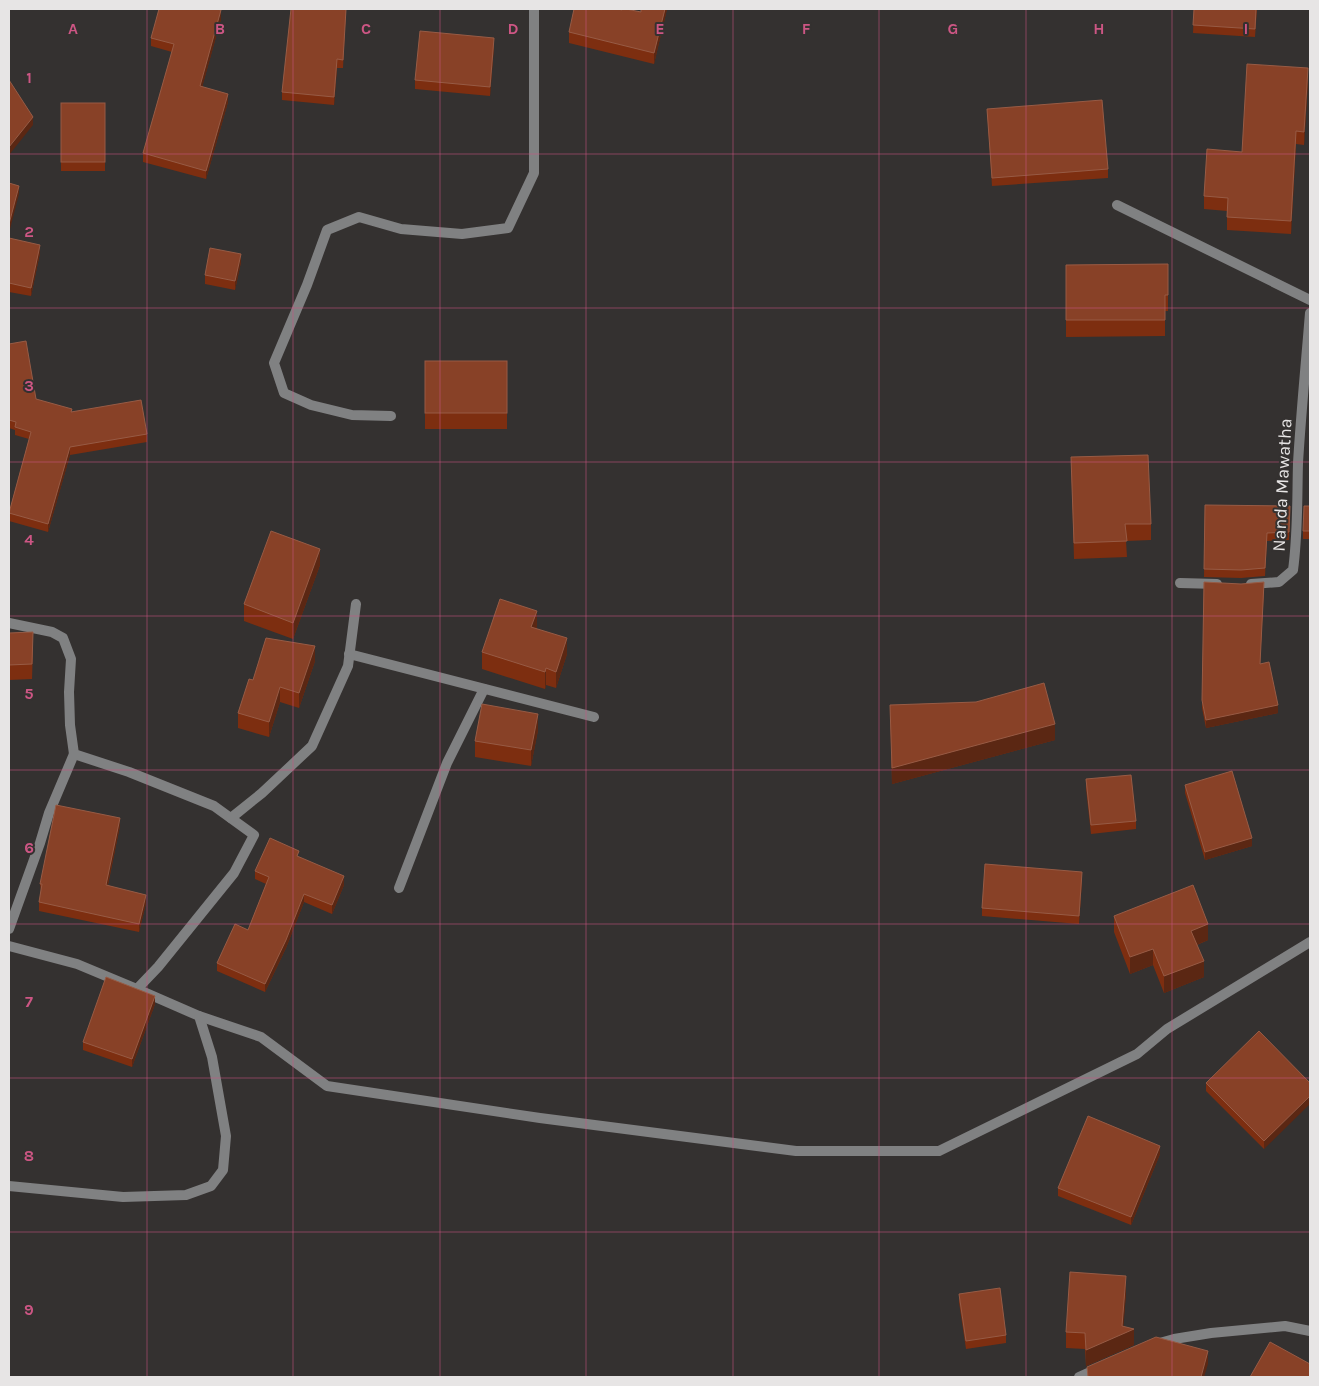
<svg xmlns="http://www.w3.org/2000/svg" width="1319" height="1386" viewBox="0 0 1319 1386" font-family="Karla,sans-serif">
	<rect width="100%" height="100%" fill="#343130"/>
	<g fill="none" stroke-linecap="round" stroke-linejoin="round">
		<g stroke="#808182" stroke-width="10">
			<path d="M1117,205L1310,300"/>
			<path d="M391,416L352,415L311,405L284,393L274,363L307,285L327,230L359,217L401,229L462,234L508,228L534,173V9"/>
			<path d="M1180,583L1217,584"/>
			<path d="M1251,584L1279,582L1293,570C1298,534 1297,499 1298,463C1301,413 1306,363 1310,313"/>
			<path d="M9,623L52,632L63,638L71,659L69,692L70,725L74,754L129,772L214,806L254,835L234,873L158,967L137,989L199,1016L212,1057L226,1136L223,1170L211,1186L186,1195L123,1197L9,1186"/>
			<path d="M349,654L594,717"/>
			<path d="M231,818L262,793L312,746L348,666L356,604"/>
			<path d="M399,888L447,763L484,689"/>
			<path d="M9,929L40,843L49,813L74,754"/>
			<path d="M9,946L77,964L137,989"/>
			<path d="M199,1016L261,1037L327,1086L540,1118L796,1151H939L1137,1054L1167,1029L1310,942"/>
			<path d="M1156,1344L1174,1339L1211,1333L1285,1326L1310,1331"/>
			<path d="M1079,1377L1099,1368"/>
		</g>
	</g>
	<g fill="#7d2e10">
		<path d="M346,9L343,68H337L334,105L282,100V92Z"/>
		<path d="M641,9H667L654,64L569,43V32L641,12Z"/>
		<path d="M1194,9H1257L1255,37L1193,33Z"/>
		<path d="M221,19L202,87L228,102L206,179L143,162V153L172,52L151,46V38Z"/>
		<path d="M494,46L490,96L415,89V80Z"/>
		<path d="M1308,81L1304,145L1296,144L1291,234L1227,230V211L1204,209V196L1242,152Z"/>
		<rect x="61" y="103" width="44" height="68"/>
		<path d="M987,109L1108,169V178L992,186Z"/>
		<path d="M9,238L40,253L31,296L9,292Z"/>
		<path d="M241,262L235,290L205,284V275Z"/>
		<path d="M1168,264V311H1165V336L1066,337V265Z"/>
		<path d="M9,344L36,399L72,412L147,434V442L70,455L48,532L9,521V512L29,439L15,435V430L9,428Z"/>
		<rect x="425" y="361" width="82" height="68"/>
		<path d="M1071,457L1151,524V540L1126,541L1127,557L1074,559Z"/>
		<path d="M1310,490V539H1303V531L1310,506Z"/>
		<path d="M1205,505L1290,514L1289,540L1267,541L1265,576L1241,578L1204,577Z"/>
		<path d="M320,565L293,639L244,621V604Z"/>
		<path d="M1204,582L1264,590L1260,664L1278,713L1206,728L1202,708Z"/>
		<path d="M537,627L536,628L567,654L556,688L546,685L545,689L482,669V652Z"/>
		<path d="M9,633L33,647L32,679L9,680Z"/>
		<path d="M315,661L299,708L280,702L269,737L238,728V713L253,680Z"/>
		<path d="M890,705L1055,740L892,784Z"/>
		<path d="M538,730L531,766L475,757V741Z"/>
		<path d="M1086,779L1136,821V829L1091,834L1086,788Z"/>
		<path d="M1185,785L1252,846L1205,860L1185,793Z"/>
		<path d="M120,826L108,885L146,903L139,932L39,911V902L41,892L40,884Z"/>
		<path d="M299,857L344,885L332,914L304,902L286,948L265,992L217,971V963L248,930L266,884L255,879V871Z"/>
		<path d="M1082,880L1079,924L982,916V908Z"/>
		<path d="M1114,916L1208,940L1197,945L1204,977L1164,993L1153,965L1130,974L1114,932Z"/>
		<path d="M155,1004L132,1067L83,1050V1042Z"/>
		<path d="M1206,1083H1310L1264,1149L1206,1091Z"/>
		<path d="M1160,1154L1131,1225L1058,1196V1188Z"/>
		<path d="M1126,1293L1123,1326L1134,1345L1086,1366L1085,1349L1066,1348V1332Z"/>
		<path d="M959,1294L1006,1335V1343L966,1349L959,1302Z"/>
	</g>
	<g fill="#5b2713">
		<path d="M665,9H667L654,64V53Z"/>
		<path d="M221,10V19L200,95V86Z"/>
		<path d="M494,38V46L490,96V87Z"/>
		<path d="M337,59V68L334,105V97Z"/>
		<path d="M1308,68V81L1304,145V132Z"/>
		<path d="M228,94V102L206,179V171Z"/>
		<path d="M33,117V125L9,155V147Z"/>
		<path d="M1296,131V144L1291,234V221Z"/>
		<path d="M19,186V194L9,233V224Z"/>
		<path d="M40,245V253L31,296V288Z"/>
		<path d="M241,254V262L235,290V281Z"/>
		<path d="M70,447V455L48,532V524Z"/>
		<path d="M320,549V565L293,639V623Z"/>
		<path d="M537,611V627L531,643V627Z"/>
		<path d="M567,638V654L556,688V672Z"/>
		<path d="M315,646V661L299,708V693Z"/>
		<path d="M546,668V685L545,689V672Z"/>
		<path d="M280,687V702L269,737V722Z"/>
		<path d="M1278,705V713L1206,728V720Z"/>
		<path d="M538,714V730L531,766V750Z"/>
		<path d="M1055,724V740L892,784V768Z"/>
		<path d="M120,818V826L106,893V885Z"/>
		<path d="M1252,838V846L1205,860V852Z"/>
		<path d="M1082,872V880L1079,924V916Z"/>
		<path d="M344,876V885L332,914V905Z"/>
		<path d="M304,894V902L286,948L265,992V984Z"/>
		<path d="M146,895V903L139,932V924Z"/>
		<path d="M1208,924V940L1191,947V931Z"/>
		<path d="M1153,949V965L1130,974V957Z"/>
		<path d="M1204,961V977L1164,993V976Z"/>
		<path d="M155,996V1004L132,1067V1059Z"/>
		<path d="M1310,1096V1104L1264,1149V1141Z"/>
		<path d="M1160,1146V1154L1131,1225V1217Z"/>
		<path d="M1126,1276V1293L1123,1334L1134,1329V1345L1086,1366V1350L1122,1326Z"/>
		<path d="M1208,1351V1364L1204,1377H1201Z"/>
	</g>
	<g fill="#884127" stroke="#975b45">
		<path d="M159,9H216L221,10L200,86L228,94L206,171L143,153L174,44L151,38Z"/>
		<path d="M291,9H346L343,60L337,59L334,97L282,92Z"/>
		<path d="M574,9H618L622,10V9H626L641,12V9H665L654,53L569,32Z"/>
		<path d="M1194,9H1256L1255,29L1193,25Z"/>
		<path d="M420,31L494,38L490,87L415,80Z"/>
		<path d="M1247,64L1308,68L1304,132L1296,131L1291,221L1227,217L1228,198L1204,196L1207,149L1242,152Z"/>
		<path d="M9,80L33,117L9,147Z"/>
		<path d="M1102,100L1108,169L992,178L987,109Z"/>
		<rect x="61" y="103" width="44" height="59"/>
		<path d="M9,183L19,186L9,224Z"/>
		<path d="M9,238L40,245L31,288L9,283Z"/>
		<path d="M210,248L241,254L235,281L205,275Z"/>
		<path d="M1168,264V295H1165V320H1066V265Z"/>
		<path d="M26,341L36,399L72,409L71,412L141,400L147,434L70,447L48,524L9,513L31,432L15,427L16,422L9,420V344Z"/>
		<rect x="425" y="361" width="82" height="52"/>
		<path d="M1148,455L1151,524H1125L1127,541L1074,543L1071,457Z"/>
		<path d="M1205,505L1290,506L1289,532L1267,533L1265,568L1241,570L1204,569Z"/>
		<path d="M1304,506H1310V531H1303Z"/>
		<path d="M271,531L320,549L293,623L244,604Z"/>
		<path d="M1204,582L1241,584L1264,582L1260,664L1269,662L1278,705L1206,720L1202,700Z"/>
		<path d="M500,599L537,611L531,627L567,638L556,672L546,668L545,672L482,652Z"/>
		<path d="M33,632L32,664L9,665V633Z"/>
		<path d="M266,638L315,646L299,693L280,687L269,722L238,713L249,679L253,680Z"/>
		<path d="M1044,683L1055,724L892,768L890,705L976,702Z"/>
		<path d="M482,704L538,714L531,750L475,741Z"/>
		<path d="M1232,771L1252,838L1205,852L1185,785Z"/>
		<path d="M1131,775L1136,821L1091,825L1086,779Z"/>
		<path d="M56,805L120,818L106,885L146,895L139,924L39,902L42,884H40Z"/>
		<path d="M270,838L299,851L297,856L344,876L332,905L304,894L286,940L265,984L217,963L235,924L248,930L269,877L255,871Z"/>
		<path d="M985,864L1082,872L1079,916L982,908Z"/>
		<path d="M1193,885L1208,924L1191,931L1204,961L1164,976L1153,949L1130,957L1114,916Z"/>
		<path d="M106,977L155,996L132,1059L83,1042Z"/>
		<path d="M1259,1031L1310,1083V1096L1264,1141L1206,1083Z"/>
		<path d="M1088,1116L1160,1146L1131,1217L1058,1188Z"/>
		<path d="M1070,1272L1126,1276L1122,1326L1134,1329L1086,1350L1085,1333L1066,1332Z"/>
		<path d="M1000,1288L1006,1335L966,1341L959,1294Z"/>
		<path d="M1156,1337L1208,1351L1201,1377H1088L1087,1367Z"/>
		<path d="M1270,1342L1310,1364V1377H1250Z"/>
	</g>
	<path fill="none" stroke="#cd5684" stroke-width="1" stroke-opacity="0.55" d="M147,9V1377M293,9V1377M440,9V1377M586,9V1377M733,9V1377M879,9V1377M1026,9V1377M1172,9V1377M9,154H1310M9,308H1310M9,462H1310M9,616H1310M9,770H1310M9,924H1310M9,1078H1310M9,1232H1310"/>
	<g text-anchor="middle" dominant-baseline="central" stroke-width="4" stroke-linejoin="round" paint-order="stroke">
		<g font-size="18" fill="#e7e5e5" stroke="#343130">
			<text transform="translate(1282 485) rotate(-87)">Nanda Mawatha</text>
		</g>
	</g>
	<g font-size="16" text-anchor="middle" font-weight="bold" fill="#cd5684" stroke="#343130" stroke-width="4" stroke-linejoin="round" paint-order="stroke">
		<text x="73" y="34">A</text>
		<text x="220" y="34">B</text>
		<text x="366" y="34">C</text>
		<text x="513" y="34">D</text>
		<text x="660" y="34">E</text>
		<text x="806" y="34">F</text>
		<text x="953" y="34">G</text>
		<text x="1099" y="34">H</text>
		<text x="1246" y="34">I</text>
		<text x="29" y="83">1</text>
		<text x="29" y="237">2</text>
		<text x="29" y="391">3</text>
		<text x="29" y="545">4</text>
		<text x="29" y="699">5</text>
		<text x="29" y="853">6</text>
		<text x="29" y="1007">7</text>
		<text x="29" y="1161">8</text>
		<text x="29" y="1315">9</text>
	</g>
	<rect width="1319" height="1386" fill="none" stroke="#e7e5e5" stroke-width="20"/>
</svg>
